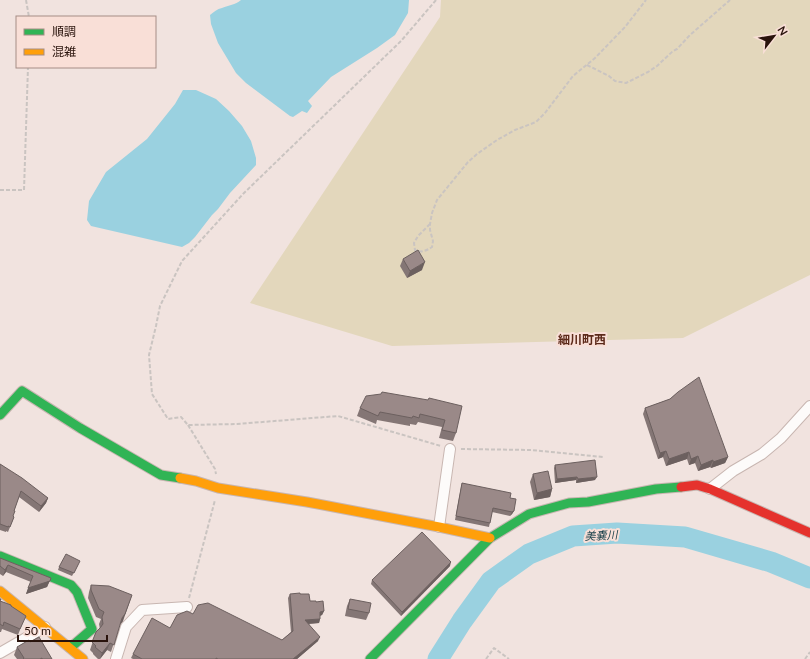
<svg xmlns="http://www.w3.org/2000/svg" width="810" height="659" viewBox="0 0 810 659" font-family="Lato,'Noto Sans JP',sans-serif">
	<rect width="100%" height="100%" fill="#f1e3df"/>
	<path fill="#e3d7bc" d="M441,0H810V275L683,338L392,346L250,303L440,17Z"/>
	<g fill="#9ad1e0">
		<path d="M241,0H409L408,13L395,35L377,48L331,77L308,101L312,106L307,113L302,111L293,117L290,116L246,83L236,73L218,43L211,24L210,15C214,12 217,9 222,8C229,5 235,5 241,0Z"/>
		<path d="M183,90H196L216,99L229,111L242,126L251,141L256,158V165L230,193L218,209L212,215L195,237L189,243L182,247L91,226L87,220L89,201L106,172L147,139L175,104Z"/>
	</g>
	<g fill="none" stroke-linecap="round" stroke-linejoin="round">
		<path stroke="#9ad1e0" stroke-width="21" d="M438,659L462,621L491,581L529,554L573,536L617,533L685,537L771,562L810,578"/>
		<defs>
			<g id="street">
				<path d="M710,489L733,471L762,454L781,438L810,406"/>
				<path d="M439,527L450,449"/>
				<path d="M0,653L45,627"/>
				<path d="M116,659L126,627L142,610L187,607"/>
			</g>
			<g id="fast">
				<path d="M0,415L22,391L80,428L161,475L180,478"/>
				<path d="M0,556L71,585L77,592L92,629L70,648"/>
				<path d="M370,659L490,538L529,514L569,503L588,502L656,489L681,487"/>
			</g>
			<g id="slow">
				<path d="M180,478L196,481L218,488L307,502L439,527L490,538"/>
				<path d="M0,591L83,659"/>
			</g>
			<path id="jam" d="M681,487L697,485L710,489L810,533"/>
		</defs>
		<use href="#street" stroke="#c8b6b1" stroke-width="12"/>
		<use href="#fast" stroke="#c8b6b1" stroke-width="11"/>
		<use href="#slow" stroke="#c8b6b1" stroke-width="11"/>
		<use href="#jam" stroke="#c8b6b1" stroke-width="11"/>
		<g stroke="#cac4c1" stroke-width="2" stroke-dasharray="4 2" stroke-linecap="butt">
			<path d="M26,0L29,17"/>
			<path d="M436,0L401,41L243,194L182,261L160,306L156,326L149,355L152,394L168,419L181,417L188,425L237,424L338,416L441,446"/>
			<path d="M587,65L609,76L615,81L626,83L648,72L657,66L673,51L677,49L690,35L730,0"/>
			<path d="M0,190H24L28,67"/>
			<path d="M430,224L418,236L414,243L415,250C421,253 426,251 432,247L433,241L430,230V224L432,213L437,200L468,162L477,154L497,140L515,130L536,122L545,113L573,76L595,58L625,27L646,0"/>
			<path d="M188,425L215,469L216,474"/>
			<path d="M461,449L531,450L603,457"/>
			<path d="M189,598L215,500"/>
			<path d="M486,659L494,648L509,659"/>
			<path d="M805,659L810,652"/>
		</g>
		<use href="#street" stroke="#fdfbfa" stroke-width="10"/>
		<use href="#fast" stroke="#30b455" stroke-width="9"/>
		<use href="#slow" stroke="#ff9f0a" stroke-width="9"/>
		<use href="#jam" stroke="#e5322d" stroke-width="9"/>
	</g>
	<g fill="#847675">
		<path d="M403,259L422,270L407,278L400,266Z"/>
		<path d="M678,392L728,457L725,463L711,468L710,467L698,471L695,463L689,465L687,459L666,466L663,457L658,459L643,414L645,408L670,399L677,393Z"/>
		<path d="M428,400L456,433L453,441L439,438L442,427L418,422L416,425L410,424V426L377,420L376,424L357,416L360,408Z"/>
		<path d="M0,464L48,498L46,503L39,512L19,497L14,511L13,516L14,517L8,532L6,531V532L0,530Z"/>
		<path d="M555,465L595,480L576,483V480L555,483L554,468Z"/>
		<path d="M533,474L552,489L550,497L534,500L530,482Z"/>
		<path d="M462,483L510,498L514,511L512,514L510,516L492,512L489,527L455,520L461,487Z"/>
		<path d="M0,558L51,578L47,587L26,594L31,582L6,572L3,576L0,574Z"/>
		<path d="M78,565L72,576L58,570L59,567Z"/>
		<path d="M450,566L401,616L371,584L372,580Z"/>
		<path d="M91,585L123,621L120,624L111,652L107,650L100,659H98L93,654V653L90,650L96,632L100,629L99,624L101,619L96,617L88,598L89,592Z"/>
		<path d="M290,594H300L310,601L316,602L324,611L322,615L320,616V619L319,623L309,624L318,641L297,659H133L131,658L133,654L170,628L193,614L282,640L291,632L288,598Z"/>
		<path d="M0,599V601L11,606L23,622L18,635L2,629L1,632H0Z"/>
		<path d="M350,599L369,613L366,620L345,616L347,606Z"/>
		<path d="M30,642L52,659H17L14,655L17,647Z"/>
	</g>
	<g fill="#6c605f">
		<path d="M425,262L422,270L407,278L410,271Z"/>
		<path d="M666,451L663,457L658,459L660,453Z"/>
		<path d="M689,452L687,459L666,466L669,459Z"/>
		<path d="M698,456L695,463L689,465L691,459Z"/>
		<path d="M728,457L725,463L711,468L713,462Z"/>
		<path d="M713,460L710,467L698,471L701,465Z"/>
		<path d="M577,477L576,480L555,483L557,479Z"/>
		<path d="M597,477L595,480L576,483L578,479Z"/>
		<path d="M552,489L550,497L534,500L537,493Z"/>
		<path d="M48,498L46,503L39,512L41,506Z"/>
		<path d="M514,511L512,514L510,516L512,512Z"/>
		<path d="M451,562L450,566L401,616L402,612Z"/>
		<path d="M8,565L6,572L3,576L5,570Z"/>
		<path d="M51,578L47,587L26,594L28,588Z"/>
		<path d="M132,595L123,621L120,625L122,618Z"/>
		<path d="M324,611L322,615L318,616L320,612Z"/>
		<path d="M320,619L319,623L304,624L305,620Z"/>
		<path d="M320,637L318,641L297,659H293Z"/>
		<path d="M110,643L107,650L100,659L102,653Z"/>
	</g>
	<g fill="#9a8988" stroke="#6c605f">
		<path d="M418,250L425,262L410,271L403,259Z"/>
		<path d="M699,377L728,457L713,462V460L701,465L698,456L691,459L689,452L669,459L666,451L660,453L645,408L670,399L678,392Z"/>
		<path d="M382,392L428,400L429,398L462,406L456,433L442,430L445,420L420,414L419,418L413,416L412,418L380,412L378,416L360,408L366,396L381,394Z"/>
		<path d="M595,460L597,477L578,479L577,477L557,479L555,465Z"/>
		<path d="M0,464L22,478L48,498L41,506L21,491L14,511H15L13,516L14,517L10,527L8,526V527L0,524Z"/>
		<path d="M548,471L552,489L537,493L533,474Z"/>
		<path d="M462,483L511,493L510,498L516,499L514,511L512,512L493,508L490,523L456,516Z"/>
		<path d="M422,532L451,562L402,612L372,580Z"/>
		<path d="M66,554L80,561L74,573L59,567Z"/>
		<path d="M0,558L51,578L50,581L28,588L33,576L8,565L5,570L0,566Z"/>
		<path d="M91,585L109,586L132,595L125,614L122,618L114,645L110,643L102,653L95,647L96,646L92,642L96,632L100,628L103,624L102,617L104,612L99,609L91,590Z"/>
		<path d="M300,593V594H309L310,601H316V602L323,601L324,611L320,612V619L305,620L320,637L293,659H218L216,658V659H142L133,654L152,618L170,628L177,615L187,611L193,614L198,605L208,603L282,640L293,631L290,594Z"/>
		<path d="M0,599H1L0,601L11,605V606L26,616L20,629L4,622L3,626L0,624Z"/>
		<path d="M350,599L371,603L369,613L348,609Z"/>
		<path d="M39,637L52,659H42V658L40,659H23L24,658L17,647L29,640L30,642Z"/>
	</g>
	<g text-anchor="middle" dominant-baseline="central" stroke-width="4" stroke-linejoin="round" paint-order="stroke">
		<g font-size="11" font-style="italic" fill="#18404a" stroke="#f9dfd7">
			<text transform="translate(601 535) rotate(-3)">美嚢川</text>
		</g>
		<g font-size="12" font-weight="bold" fill="#5c2a1a" stroke="#f9dfd7">
			<text x="582" y="339">細川町西</text>
		</g>
	</g>
	<rect x="16" y="16" width="140" height="52" fill="#f9dfd7" stroke="#a68d86"/>
	<rect x="24" y="29" width="20" height="6" fill="#30b455" stroke="#a68d86"/>
	<text x="52" y="36" font-size="12" fill="#29130c">順調</text>
	<rect x="24" y="49" width="20" height="6" fill="#ff9f0a" stroke="#a68d86"/>
	<text x="52" y="56" font-size="12" fill="#29130c">混雑</text>
	<g transform="translate(774 36) rotate(59)" stroke="#f9dfd7" stroke-width="3" paint-order="stroke">
	<path d="M0-3L7 15L0 10L-7 15Z" fill="#29130c"/>
	<text y="-6" font-size="11" font-weight="bold" text-anchor="middle" fill="#29130c">N</text>
	</g>
	<path d="M18 635v6h89v-6" fill="none" stroke="#29130c" stroke-width="2"/>
	<text x="24" y="635" font-size="12" fill="#29130c" stroke="#f9dfd7" stroke-width="3" paint-order="stroke">50 m</text>
</svg>
